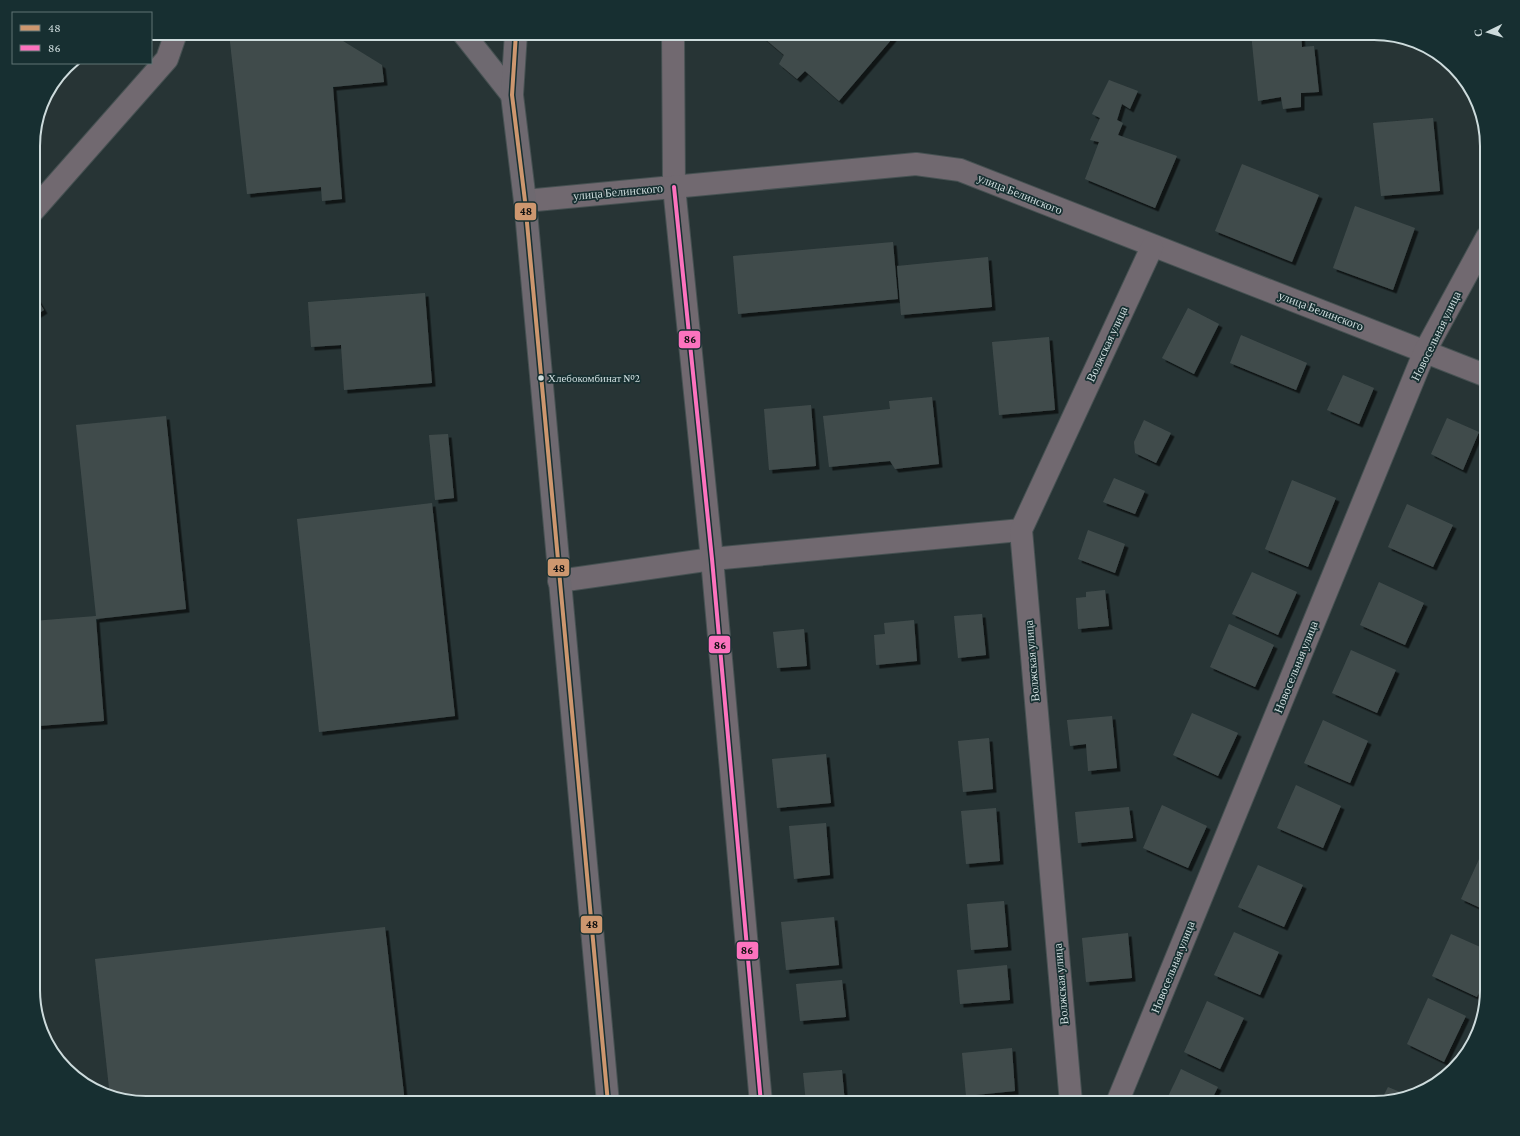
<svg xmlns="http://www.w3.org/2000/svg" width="1520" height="1136" font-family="'Crimson Pro',serif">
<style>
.building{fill:#414c4c;filter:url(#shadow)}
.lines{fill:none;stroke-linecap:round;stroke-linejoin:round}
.minor-casing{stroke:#465152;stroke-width:24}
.major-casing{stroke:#465152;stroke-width:24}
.minor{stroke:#716970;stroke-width:22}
.major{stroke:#6e6970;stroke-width:22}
.bus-1-casing{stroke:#172f31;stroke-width:7}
.bus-2-casing{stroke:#172f31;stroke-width:7}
.bus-1{stroke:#cd976f;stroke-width:4}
.bus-2{stroke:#fc73be;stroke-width:4}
.bus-dot{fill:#cddbdc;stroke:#172f31;stroke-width:1.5}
.labels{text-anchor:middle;stroke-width:3.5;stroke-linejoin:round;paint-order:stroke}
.bus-label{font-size:11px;fill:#cddbdc;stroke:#172f31;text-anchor:start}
.street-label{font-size:12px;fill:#cddbdc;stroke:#172f31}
.rim{fill:none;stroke:#cddbdc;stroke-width:2}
.line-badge{stroke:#172f31;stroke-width:1.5}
.pale-badge-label{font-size:11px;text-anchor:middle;font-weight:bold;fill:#111}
</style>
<defs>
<filter id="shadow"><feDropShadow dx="3.5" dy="3.5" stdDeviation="0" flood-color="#0009"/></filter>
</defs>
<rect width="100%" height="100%" fill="#273435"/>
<g class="building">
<path d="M229,33h101l52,32 2,17 -51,5 9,112 -20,2 -1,-14 -74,7z"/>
<path d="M758,33h139l-58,68 -34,-30 -8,8 -18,-15 5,-9z"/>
<path d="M1251,33h50l1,14 12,-1 5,46 -18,1v14l-18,2 -2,-12 -23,4z"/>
<path d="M1109,80l29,11 -8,18 -8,-5 -5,16 6,3 -5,12 59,21 -22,52 -70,-29 14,-37 -9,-2 10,-22 -8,-4z"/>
<path d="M1433,118l7,73 -59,5 -8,-73z"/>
<path d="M1242,164l77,31 -27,67 -77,-31z"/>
<path d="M1355,206l60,22 -22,62 -60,-22z"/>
<path d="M893,242l5,57 -160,15 -5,-58z"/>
<path d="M988,257l4,50 -91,8 -4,-49z"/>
<path d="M33,292l11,18 -11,7z"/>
<path d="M425,293l7,90 -88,7 -3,-45 -30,2 -3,-45z"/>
<path d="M1188,308l31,16 -25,50 -32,-16z"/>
<path d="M1241,335l66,28 -11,27 -66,-27z"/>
<path d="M1049,337l6,73 -56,5 -7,-73z"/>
<path d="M1343,375l31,13 -15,36 -32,-14z"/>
<path d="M932,397l7,67 -44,5 -5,-8 -61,6 -6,-51 67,-7 -1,-8z"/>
<path d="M811,405l5,61 -47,4 -5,-61z"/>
<path d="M166,416l20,193 -90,10 8,102 -66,5 -5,-61v-44l63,-5 -20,-191z"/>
<path d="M1447,418l32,14 -16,38 -32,-16z"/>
<path d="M1144,420l27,13 -15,30 -21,-10 -1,-11z"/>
<path d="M448,434l6,64 -19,2 -6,-65z"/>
<path d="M1114,478l31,13 -10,23 -32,-12z"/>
<path d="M1292,480l44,18 -28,69 -43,-18z"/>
<path d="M432,503l23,213 -136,16 -22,-213z"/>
<path d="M1407,504l46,21 -20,42 -45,-20z"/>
<path d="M1088,530l37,14 -10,29 -37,-14z"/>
<path d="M1252,572l45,20 -19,43 -46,-21z"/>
<path d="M1379,582l45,21 -19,42 -45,-20z"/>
<path d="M1105,590l4,36 -31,3 -2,-31 10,-1v-5z"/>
<path d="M982,614l4,41 -28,3 -4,-42z"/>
<path d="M914,620l3,41 -41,4 -2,-30 11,-1 -1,-11z"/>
<path d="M1229,624l45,21 -19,42 -45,-20z"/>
<path d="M804,629l3,37 -30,2 -4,-36z"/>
<path d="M1351,650l45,20 -19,43 -45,-20z"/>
<path d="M1192,713l46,20 -20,43 -45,-21z"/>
<path d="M1112,716l5,52 -29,3 -2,-27 -16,2 -3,-26z"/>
<path d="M1323,720l45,21 -18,42 -46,-20z"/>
<path d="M989,738l4,51 -30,3 -5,-51z"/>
<path d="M826,754l5,49 -54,5 -5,-49z"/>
<path d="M1296,785l45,21 -18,42 -46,-20z"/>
<path d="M1162,805l45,21 -19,42 -45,-20z"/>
<path d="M1129,807l4,31 -55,5 -3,-31z"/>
<path d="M996,808l4,53 -34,3 -5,-53z"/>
<path d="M826,823l4,52 -36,4 -5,-53z"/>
<path d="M1480,857l7,3v51l-26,-12z"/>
<path d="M1258,865l45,20 -19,42 -46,-20z"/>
<path d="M1004,901l4,46 -37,3 -4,-46z"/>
<path d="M834,917l5,48 -53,5 -5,-48z"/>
<path d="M385,927l20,176h-260l-35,-6 -15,-138z"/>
<path d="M1234,932l45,20 -19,43 -46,-20z"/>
<path d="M1128,933l4,45 -46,4 -4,-44z"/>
<path d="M1451,934l36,16v25l-10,22 -45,-21z"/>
<path d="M1007,965l3,35 -50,4 -3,-34z"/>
<path d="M842,980l4,37 -46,4 -4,-37z"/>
<path d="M1428,998l38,18 -22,46 -37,-18z"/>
<path d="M1207,1001l37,17 -24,51 -36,-17z"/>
<path d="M1012,1048l3,43 -49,5 -4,-43z"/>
<path d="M1181,1069l37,18 -8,16h-45z"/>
<path d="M842,1070l3,33h-39l-3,-30z"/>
<path d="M1388,1087l19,8 -26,6z"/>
</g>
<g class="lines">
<defs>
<g id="minor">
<path d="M673,33l1,154 38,372 49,544"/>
<path d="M525,201l391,-37 44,6 527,206"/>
<path d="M33,211l134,-152 9,-26"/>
<path d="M559,581l153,-22 309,-29"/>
<path d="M1071,1103l-50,-573 131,-283"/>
<path d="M1117,1103l308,-752 62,-114"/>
</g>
<g id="major">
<path d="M463,33l49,62"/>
<path d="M516,33l-4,62 13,106 83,902"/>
</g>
</defs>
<use href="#minor" class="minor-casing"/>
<use href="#major" class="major-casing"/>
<use href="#minor" class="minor"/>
<use href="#major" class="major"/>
<defs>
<path id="bus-1" d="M516,33l-4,62 13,106 83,902"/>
<path id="bus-2" d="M674,187l38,372 49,544"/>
</defs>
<use href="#bus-1" class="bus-1-casing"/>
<use href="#bus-2" class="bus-2-casing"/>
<use href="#bus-1" class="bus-1"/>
<use href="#bus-2" class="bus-2"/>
</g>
<circle class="bus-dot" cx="541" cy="378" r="3.5"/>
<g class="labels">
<g class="bus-label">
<text x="548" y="382">Хлебокомбинат №2</text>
</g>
<g class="street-label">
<text transform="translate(618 192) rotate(-5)" y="4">улица Белинского</text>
<text transform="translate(1020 194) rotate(22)" y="4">улица Белинского</text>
<text transform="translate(1321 311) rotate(21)" y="4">улица Белинского</text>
<text transform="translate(1436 336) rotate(-64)" y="4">Новосельная улица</text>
<text transform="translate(1107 344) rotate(-65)" y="4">Волжская улица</text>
<text transform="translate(1032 661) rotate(-95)" y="4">Волжская улица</text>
<text transform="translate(1296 667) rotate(-68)" y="4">Новосельная улица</text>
<text transform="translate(1173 967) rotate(-68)" y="4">Новосельная улица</text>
<text transform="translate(1061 984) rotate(-95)" y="4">Волжская улица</text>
</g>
</g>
<path d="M0 0H1520V1136H0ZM146 40H1374A106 106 0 0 1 1480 146V990A106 106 0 0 1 1374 1096H146A106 106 0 0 1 40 990V146A106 106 0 0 1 146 40Z" fill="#172f31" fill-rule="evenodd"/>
<path class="rim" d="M146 40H1374A106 106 0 0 1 1480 146V990A106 106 0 0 1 1374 1096H146A106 106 0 0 1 40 990V146A106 106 0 0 1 146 40Z"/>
<g class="line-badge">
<rect x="514" y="202" width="23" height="19" rx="4" fill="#cd976f"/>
<rect x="678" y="330" width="23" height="19" rx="4" fill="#fc73be"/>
<rect x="547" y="558" width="23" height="19" rx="4" fill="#cd976f"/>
<rect x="708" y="635" width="23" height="19" rx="4" fill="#fc73be"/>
<rect x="580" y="915" width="23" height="19" rx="4" fill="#cd976f"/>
<rect x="736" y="941" width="23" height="19" rx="4" fill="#fc73be"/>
</g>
<g class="pale-badge-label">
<text x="526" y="215">48</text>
<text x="690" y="343">86</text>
<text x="559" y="572">48</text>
<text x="720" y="649">86</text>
<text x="592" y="928">48</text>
<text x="747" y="954">86</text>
</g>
<rect x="12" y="12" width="140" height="52" fill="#172f31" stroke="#607475"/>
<rect x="20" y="25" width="20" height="6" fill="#cd976f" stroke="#607475"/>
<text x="48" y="32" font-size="12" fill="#cddbdc">48</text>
<rect x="20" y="45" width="20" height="6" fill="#fc73be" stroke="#607475"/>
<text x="48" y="52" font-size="12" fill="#cddbdc">86</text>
<g transform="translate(1488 32) rotate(265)" stroke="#172f31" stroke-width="3" paint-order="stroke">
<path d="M0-3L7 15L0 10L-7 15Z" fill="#cddbdc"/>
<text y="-6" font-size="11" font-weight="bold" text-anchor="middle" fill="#cddbdc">С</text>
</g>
</svg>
